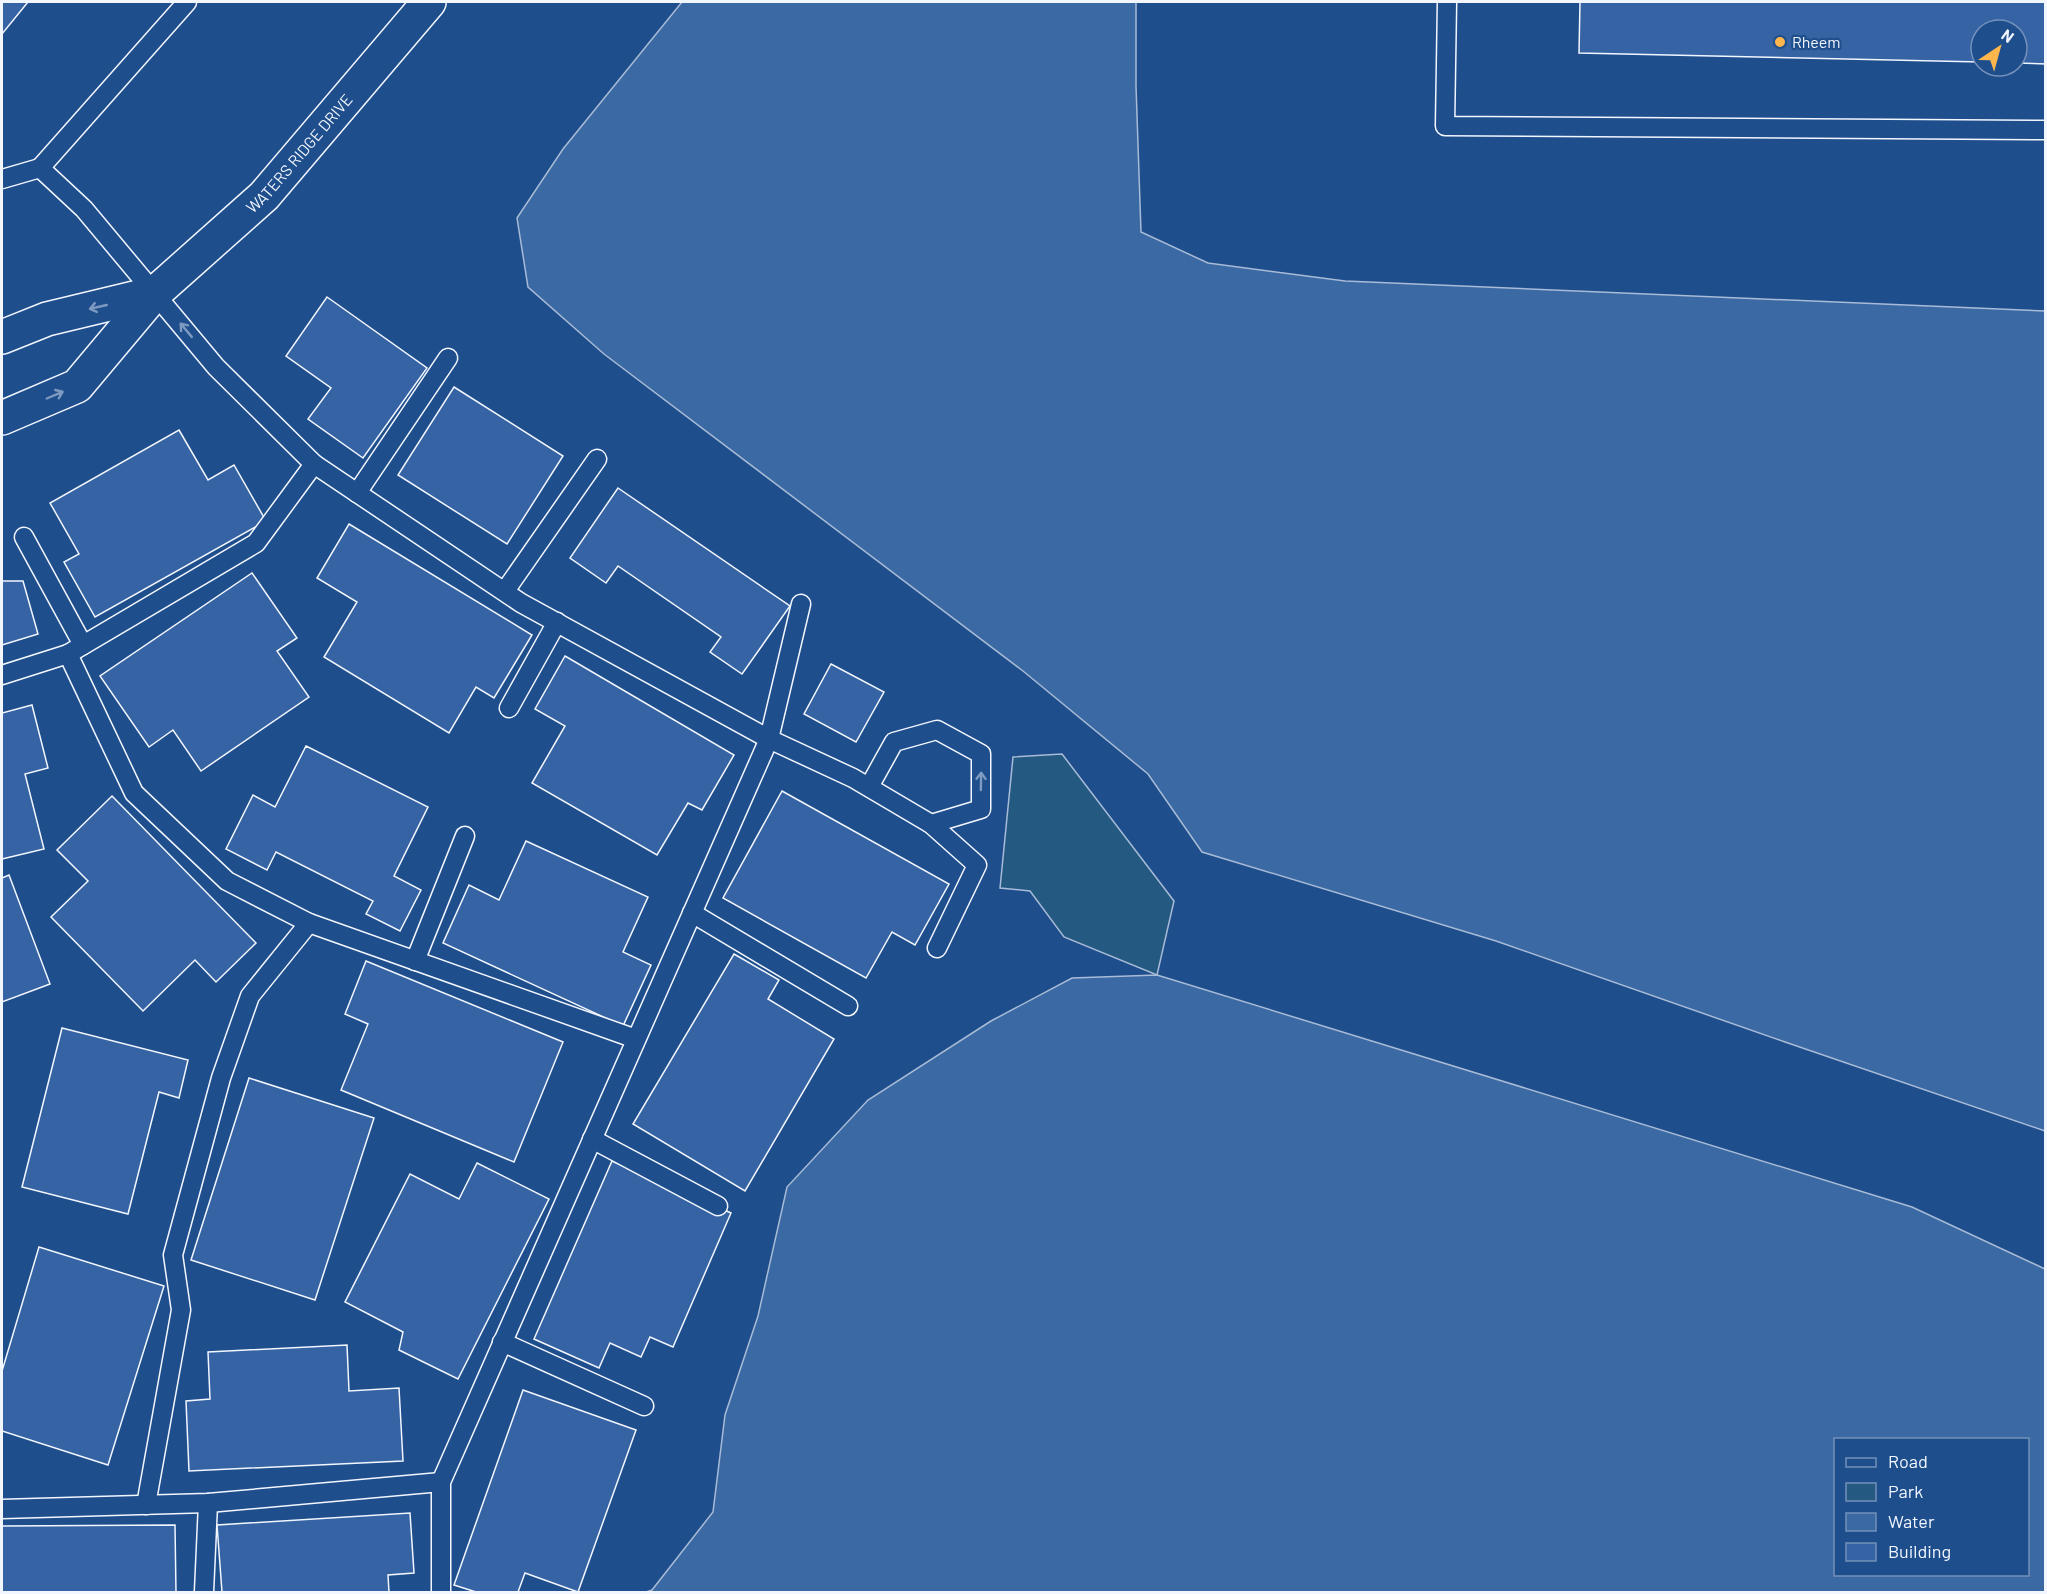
<svg xmlns="http://www.w3.org/2000/svg" width="2047" height="1594" font-family="Barlow,sans-serif">
<style>
.green{fill:#245a82;stroke:#a8bbd7;stroke-width:1.5}
.water{fill:#3b69a3;stroke:#a8bbd7;stroke-width:1.5;fill-rule:evenodd}
.building{fill:#3563a3;stroke:#f2f6ff;stroke-width:1.5}
.lines{fill:none;stroke-linecap:round;stroke-linejoin:round}
.service-casing{stroke:#f2f6ff;stroke-width:21}
.tertiary-casing{stroke:#f2f6ff;stroke-width:36}
.service{stroke:#1f4e8c;stroke-width:18}
.tertiary{stroke:#1f4e8c;stroke-width:33}
.oneway{stroke:#7e9ac0}
.poi-dot{fill:#ffb74d;stroke:#1f4e8c;stroke-width:2}
.labels{text-anchor:middle;stroke-width:4.5;stroke-linejoin:round;paint-order:stroke}
.poi-label{font-size:16px;fill:#f2f6ff;stroke:#1f4e8c;text-anchor:start}
.street-label{font-size:16px;fill:#f2f6ff;stroke:#1f4e8c}
</style>
<rect width="100%" height="100%" fill="#1f4e8c"/>
<path class="green" d="M1062,754l112,147 -17,74 -93,-38 -34,-46 -30,-3 13,-131z"/>
<g class="water">
<path d="M682,2h454v84l5,146 67,31 137,18 700,30v820l-260,-89 -289,-101 -294,-89 -54,-78 -125,-103 -419,-317 -76,-67 -11,-69 46,-69z"/>
<path d="M1157,975l755,232 133,62v323h-1399l6,-2 61,-78 12,-97 33,-99 29,-129 81,-87 123,-79 81,-43zM1836,1440h192v134h-192z"/>
</g>
<g class="building">
<path d="M2,2h26l-26,32z"/>
<path d="M1580,2h466v62l-29,-1v-33h-36v32l-402,-9z"/>
<path d="M327,297l100,71 -64,90 -55,-39 23,-31 -45,-32z"/>
<path d="M454,387l109,69 -56,88 -109,-69z"/>
<path d="M179,430l29,50 26,-15 32,56 -171,96 -31,-55 15,-8 -29,-51z"/>
<path d="M618,488l172,118 -48,68 -32,-22 11,-15 -103,-71 -12,17 -36,-25z"/>
<path d="M349,524l183,111 -38,63 -18,-11 -27,46 -125,-76 33,-55 -40,-24z"/>
<path d="M252,573l45,65 -20,13 32,46 -108,74 -28,-41 -24,17 -49,-71z"/>
<path d="M2,581h21l15,53 -36,11z"/>
<path d="M565,656l169,99 -32,55 -14,-7 -31,52 -125,-72 33,-57 -30,-17z"/>
<path d="M831,664l53,28 -28,50 -52,-28z"/>
<path d="M32,705l16,63 -23,6 19,75 -42,10v-146z"/>
<path d="M306,746l122,61 -34,69 27,14 -21,41 -34,-17 7,-13 -97,-49 -9,18 -41,-21 27,-54 22,12z"/>
<path d="M782,791l167,93 -34,61 -23,-13 -26,46 -143,-80z"/>
<path d="M112,796l144,147 -40,39 -21,-22 -52,51 -92,-94 37,-36 -31,-31z"/>
<path d="M526,841l122,56 -25,55 28,13 -28,61 -180,-83 26,-58 30,15z"/>
<path d="M9,875l41,109 -48,18v-124z"/>
<path d="M734,954l45,26 -11,19 66,40 -89,152 -112,-67z"/>
<path d="M366,961l197,81 -49,120 -173,-72 27,-66 -23,-10z"/>
<path d="M62,1028l126,32 -9,38 -20,-6 -31,122 -106,-27z"/>
<path d="M249,1078l125,40 -59,182 -124,-40z"/>
<path d="M612,1161l119,52 -58,134 -23,-10 -9,20 -31,-14 -11,25 -65,-29z"/>
<path d="M477,1163l72,36 -91,180 -59,-29 4,-18 -58,-30 65,-128 49,25z"/>
<path d="M39,1247l125,39 -56,179 -106,-34v-60z"/>
<path d="M347,1345l2,46 50,-3 4,73 -214,10 -3,-70 24,-2 -2,-47z"/>
<path d="M523,1390l113,40 -58,162 -53,-19 -7,19h-42l-22,-7z"/>
<path d="M410,1513l4,60 -26,2 1,17h-167l-5,-67z"/>
<path d="M175,1525l1,67h-174v-66z"/>
</g>
<g class="lines">
<defs>
<g id="service">
<path d="M1447,2l-2,124 601,4"/>
<path d="M40,168l147,-166"/>
<path d="M2,179l38,-11 44,41 132,158 98,97 -58,79 -188,111 -66,21"/>
<path d="M314,464l207,139 248,136 84,39 78,46 46,41 -40,83"/>
<path d="M357,493l91,-135"/>
<path d="M24,537l59,108"/>
<path d="M505,591l92,-132"/>
<path d="M68,654l66,139 93,88 82,42"/>
<path d="M509,708l48,-86"/>
<path d="M869,787l25,-45 43,-12 44,24v55l-50,15"/>
<path d="M692,913l156,93"/>
<path d="M415,961l50,-125"/>
<path d="M592,1139l126,67"/>
<path d="M502,1342l142,64"/>
<path d="M146,1505l35,-195 -8,-55 48,-177 29,-82 59,-73 327,116"/>
<path d="M2,1509l206,-6 233,-21"/>
<path d="M204,1592l4,-89"/>
<path d="M441,1592v-110l328,-743 32,-135"/>
</g>
<g id="tertiary">
<path d="M2,337l45,-18 108,-26"/>
<path id="s1" d="M2,418l75,-32 78,-93 109,-97 165,-194"/>
</g>
</defs>
<use href="#service" class="service-casing"/>
<use href="#tertiary" class="tertiary-casing"/>
<use href="#service" class="service"/>
<use href="#tertiary" class="tertiary"/>
</g>
<defs><path id="oneway-shaft" d="M-6 0H5M1.5-3L5.5 0L1.5 3" fill="none" stroke-width="1.6" stroke-linecap="round" stroke-linejoin="round" transform="scale(1.5)"/></defs>
<g class="oneway">
<use href="#oneway-shaft" transform="translate(98 307) rotate(167)"/>
<use href="#oneway-shaft" transform="translate(186 330) rotate(-130)"/>
<use href="#oneway-shaft" transform="translate(55 395) rotate(-23)"/>
<use href="#oneway-shaft" transform="translate(981 781) rotate(-89)"/>
</g>
<circle class="poi-dot" cx="1780" cy="42" r="6"/>
<g class="labels">
<g class="poi-label">
<text x="1792" y="48">Rheem</text>
</g>
<g class="street-label">
<text dy="6" stroke="none"><textPath href="#s1" startOffset="404">WATERS RIDGE DRIVE</textPath></text>
</g>
</g>
<rect width="2047" height="1594" fill="none" stroke="#f2f6ff" stroke-width="6"/>
<rect x="1834" y="1438" width="195" height="138" fill="#1f4e8c" stroke="#7391ba" stroke-width="1.5"/>
<rect x="1846" y="1458" width="30" height="9" fill="#1f4e8c" stroke="#7391ba" stroke-width="1.5"/>
<text x="1888" y="1468" font-size="18" fill="#f2f6ff">Road</text>
<rect x="1846" y="1483" width="30" height="18" fill="#245a82" stroke="#7391ba" stroke-width="1.5"/>
<text x="1888" y="1498" font-size="18" fill="#f2f6ff">Park</text>
<rect x="1846" y="1513" width="30" height="18" fill="#3b69a3" stroke="#7391ba" stroke-width="1.5"/>
<text x="1888" y="1528" font-size="18" fill="#f2f6ff">Water</text>
<rect x="1846" y="1543" width="30" height="18" fill="#3563a3" stroke="#7391ba" stroke-width="1.5"/>
<text x="1888" y="1558" font-size="18" fill="#f2f6ff">Building</text>
<g transform="translate(1999 48) rotate(36)"><circle r="28" fill="#1f4e8c" stroke="#7391ba" stroke-width="1.5"/>
<path d="M0-4.5L10 22L0 15L-10 22Z" fill="#ffb74d"/>
<text y="-9" font-size="16" font-weight="bold" text-anchor="middle" fill="#f2f6ff">N</text>
</g>
</svg>
